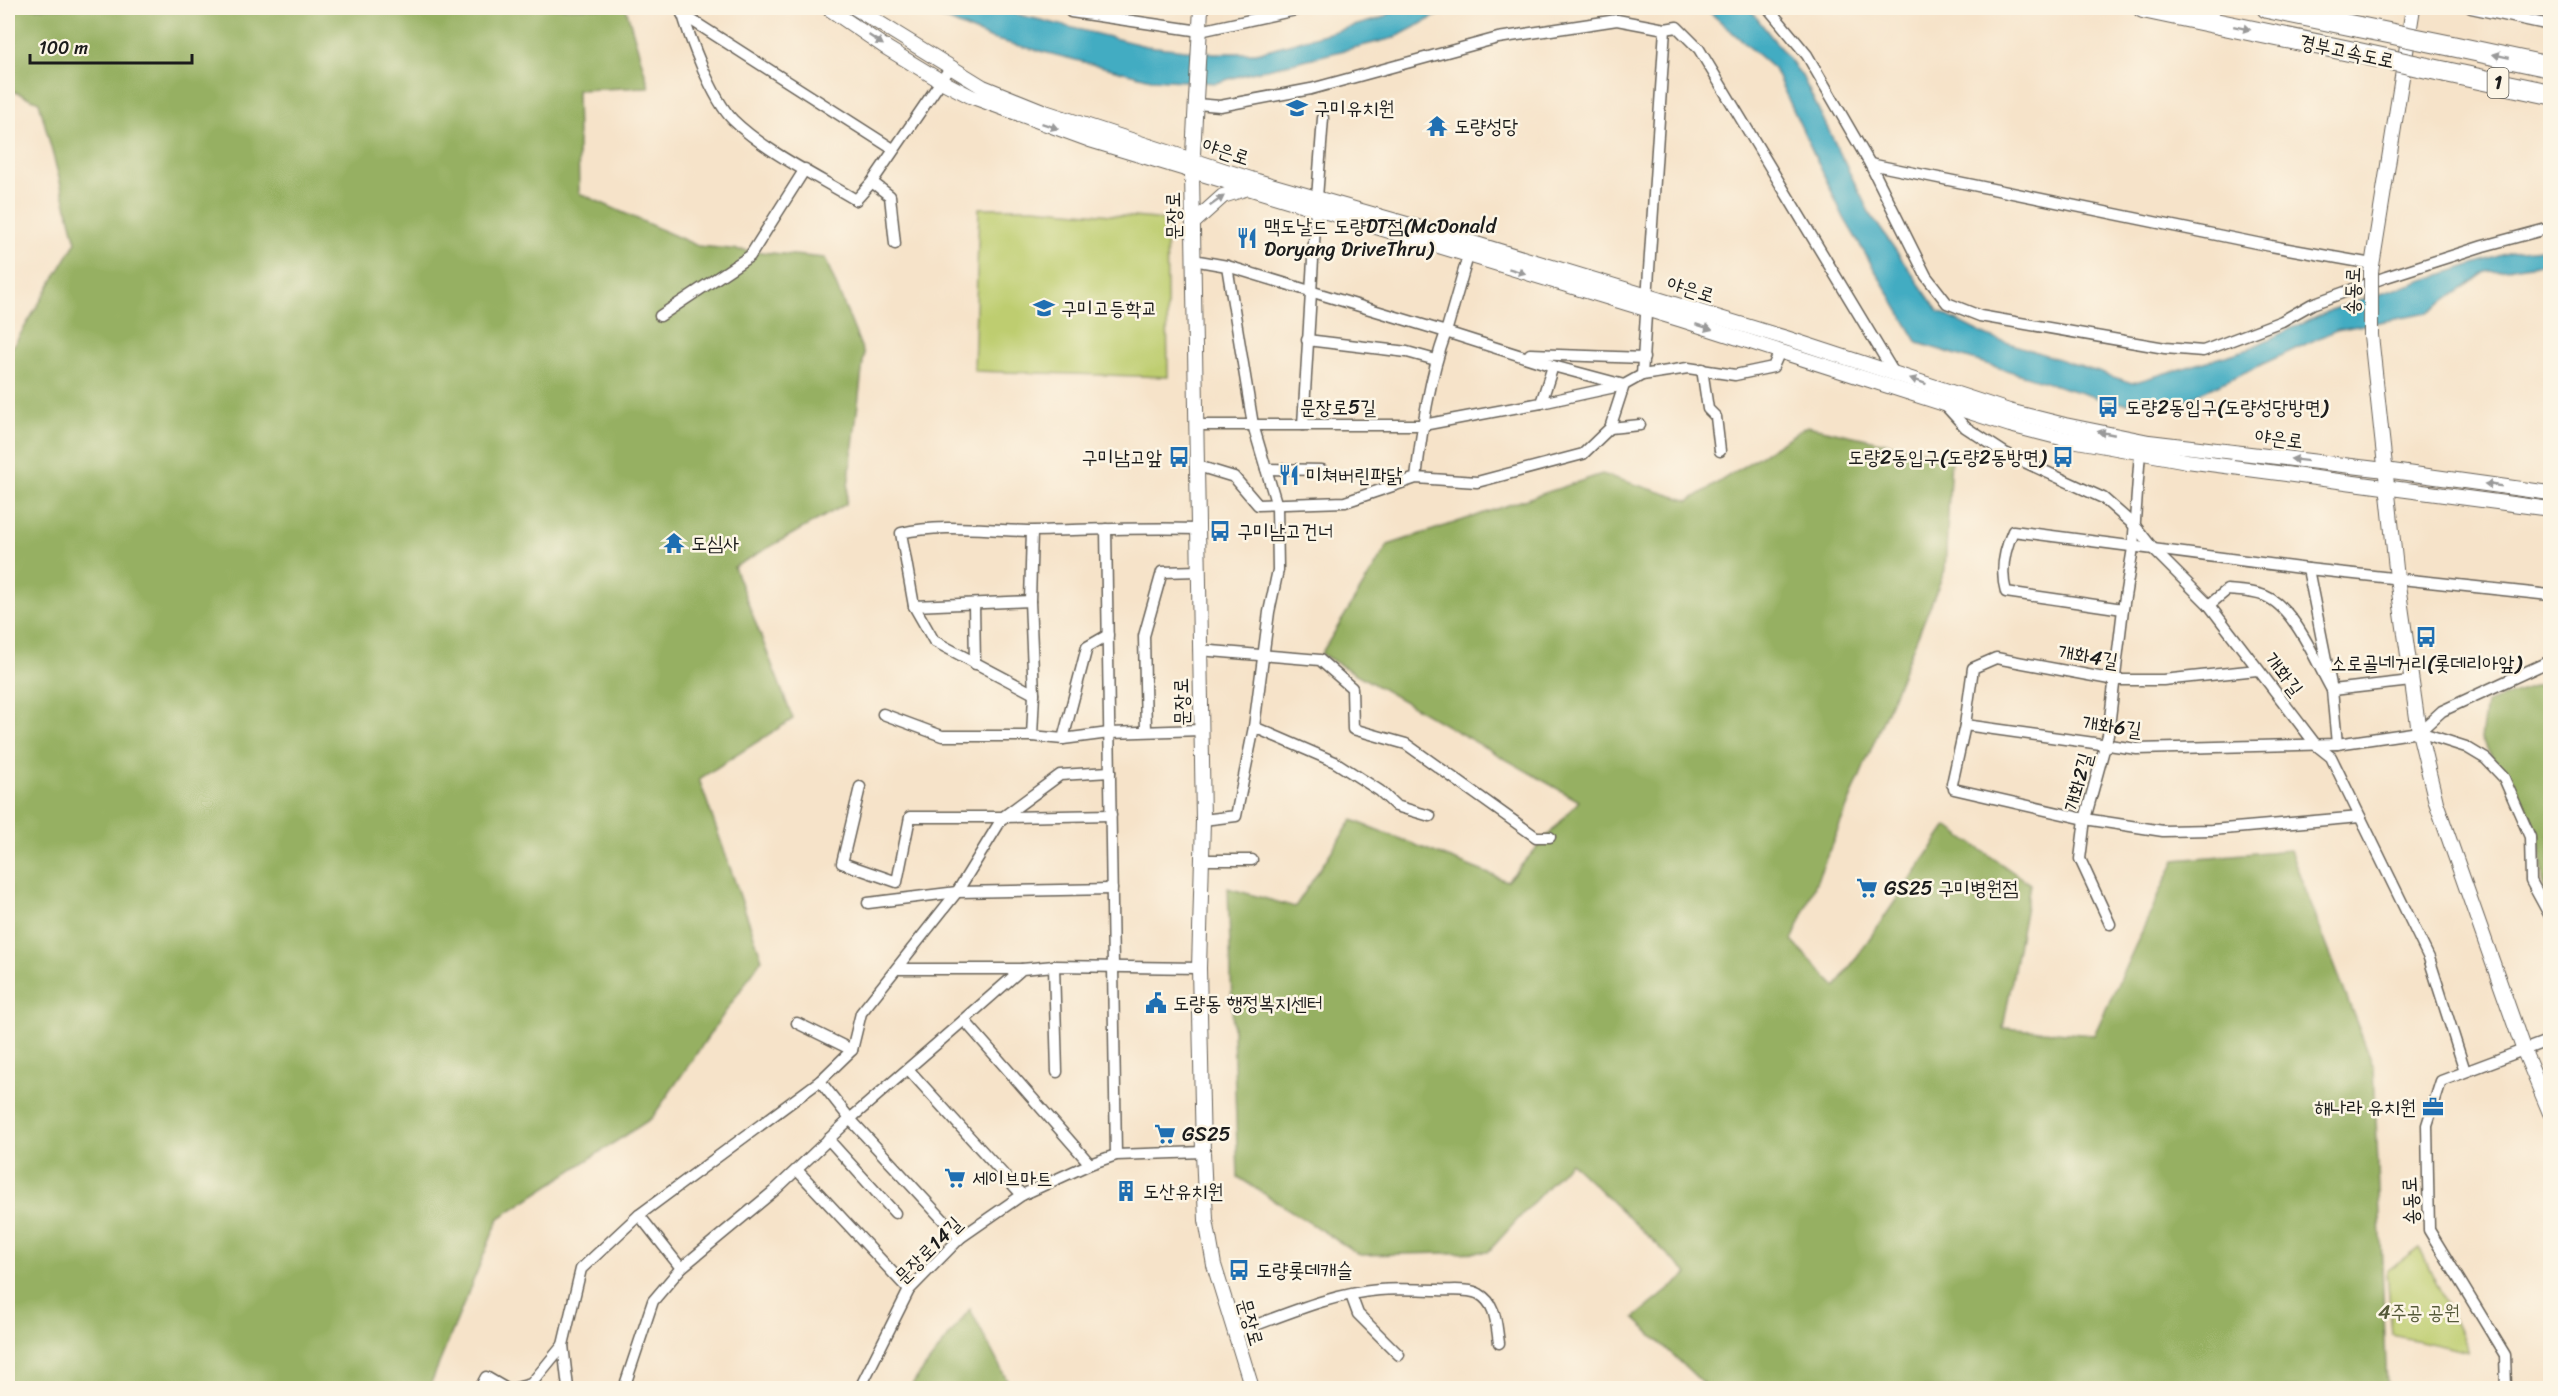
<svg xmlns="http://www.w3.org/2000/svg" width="2558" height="1396" font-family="Sriracha,'Poor Story',sans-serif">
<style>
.green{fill:#becd6f;stroke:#6d7446;stroke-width:1.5}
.forest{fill:#96b062;stroke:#59663f;stroke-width:1.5}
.water{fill:#43acc2;stroke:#30646f;stroke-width:1.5}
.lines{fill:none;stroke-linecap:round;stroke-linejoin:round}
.minor-casing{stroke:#686259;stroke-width:13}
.tertiary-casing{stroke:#686259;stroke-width:16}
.motorway-casing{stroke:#686259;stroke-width:22}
.minor{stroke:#fff;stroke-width:10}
.tertiary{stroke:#fff;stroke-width:14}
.motorway{stroke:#fff;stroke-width:20}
.tertiary-bridge-casing{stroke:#686259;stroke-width:16;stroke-linecap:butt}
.motorway-bridge-casing{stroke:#686259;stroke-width:22;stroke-linecap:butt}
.tertiary-bridge{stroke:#fff;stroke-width:14}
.motorway-bridge{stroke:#fff;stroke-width:20}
.oneway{fill:#999}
.labels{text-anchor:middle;stroke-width:5;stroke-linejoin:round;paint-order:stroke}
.shield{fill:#fcf5e5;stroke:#5f5d58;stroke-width:1.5}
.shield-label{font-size:18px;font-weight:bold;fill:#1c1c1c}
.street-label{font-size:20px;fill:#1c1c1c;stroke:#fcf5e5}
.poi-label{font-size:20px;fill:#1c1c1c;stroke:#fcf5e5;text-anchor:start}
.park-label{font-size:20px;fill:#555a39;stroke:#fcf5e5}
</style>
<rect width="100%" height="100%" fill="#fcf5e5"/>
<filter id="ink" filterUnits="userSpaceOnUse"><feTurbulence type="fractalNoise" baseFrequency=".0167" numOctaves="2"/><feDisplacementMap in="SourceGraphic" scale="12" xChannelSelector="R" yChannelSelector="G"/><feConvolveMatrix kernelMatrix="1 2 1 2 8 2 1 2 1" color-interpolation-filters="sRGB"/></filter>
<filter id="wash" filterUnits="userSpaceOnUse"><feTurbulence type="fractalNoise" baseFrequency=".008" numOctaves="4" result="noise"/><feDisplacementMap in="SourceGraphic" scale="24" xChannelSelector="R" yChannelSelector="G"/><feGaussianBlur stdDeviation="1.35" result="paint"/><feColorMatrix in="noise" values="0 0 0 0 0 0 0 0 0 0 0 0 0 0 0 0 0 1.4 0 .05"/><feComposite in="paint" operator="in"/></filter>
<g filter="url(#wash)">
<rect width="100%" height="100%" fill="#f6e3c9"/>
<g class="green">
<path d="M979,208h55l132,12 2,157 -194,-6z"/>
<path d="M2419,1247l50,105 -77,-17 -5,-64z"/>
</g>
<g class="forest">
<path d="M8,8h618l23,79 -72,3 2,103 119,53 127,12 39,96 -18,150 -112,63 59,152 -94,60 63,180 -110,159 -153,100 -70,170h-421v-1041l6,-2 62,-103 -37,-140 -31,-13z"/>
<path d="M1807,426l144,31 -6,113 -153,371 44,46 111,-161 83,58 -27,144 91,7 81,-175 115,-10 84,218 13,320h-679l-74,-70 54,-44 -118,-112 -82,90 -128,3 -122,-78 -10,-289 67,19 57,-87 155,61 72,-80 -258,-147 67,-109 214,-71 87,27z"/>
<path d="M2550,681v224l-5,-10 -7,-62 -57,-94 5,-36z"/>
<path d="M970,1309l41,79h-102z"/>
</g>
<g class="water">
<path d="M922,8h70l154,38 69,7h41l123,-34 21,-11h51l-57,30 -155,38 -23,7 -65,-4 -159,-40 -62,-26z"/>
<path d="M1705,8h44l53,68 67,136 69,99 49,25 145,47 114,-33 85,-40 180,-58 39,-4v14l-64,10 -58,41 -92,17 -157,73h-65l-196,-60 -74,-125 -70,-149z"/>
</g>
</g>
<g filter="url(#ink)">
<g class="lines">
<defs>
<g id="minor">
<path d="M681,8c8,29 31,91 52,112 33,32 83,56 123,80l16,-18 78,-114"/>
<path d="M1768,8l39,47 63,109 56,112 21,27 33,13 185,32 38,3 79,-30 30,-17 74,-27 97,-31 67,-18"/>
<path d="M2471,8l79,17"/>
<path d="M1071,12l129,19 105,-23"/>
<path d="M682,14l211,135"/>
<path d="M1196,104l24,2 91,-17 187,-51 119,-18 48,9 12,-2 22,22 195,324"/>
<path d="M1870,164l401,82 101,18"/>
<path d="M872,182l18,14 5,48"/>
<path d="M1317,198l6,-80"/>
<path d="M1193,260l34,6 26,159 24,81 1,64 -9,42 -15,115 -18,89 -33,4"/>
<path d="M1227,266l219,66 22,-76"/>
<path d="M660,316l90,-60 55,-87"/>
<path d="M1307,340l100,12 29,8"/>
<path d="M1530,354l114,4"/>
<path d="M1553,366l-12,37 83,-18 18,-10 46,-7 47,7 38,-8 7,-16"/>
<path d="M1702,369l6,40 8,8 4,34"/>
<path d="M1642,375l23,-346"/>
<path d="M1944,404l21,23 40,26 98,45 33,29 18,23 55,55 107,140 15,12 98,201 36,113"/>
<path d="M1197,425h226l118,-22"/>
<path d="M1303,425l13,-215"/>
<path d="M1610,428l30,-3"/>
<path d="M1198,466l36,11 24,28 87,-3 71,-24 61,4 106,-28 27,-26 14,-43 -71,-19 -107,-34c-17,47 -24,97 -30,146"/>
<path d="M1266,469l56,1"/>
<path d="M1106,529l10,626"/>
<path d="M1032,531l-2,70 4,93 -100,-53 -20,-35 -13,-73c43,-10 89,-2 132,-2 55,-1 110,-4 165,-2"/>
<path d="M2308,569l24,121 5,54"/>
<path d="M974,605l1,59"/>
<path d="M2209,605l18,-15c13,1 26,1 38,6 30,12 51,66 67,94l79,-9"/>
<path d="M914,606l116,-5"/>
<path d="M2123,609l-117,-17c-6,-21 -2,-41 7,-61l295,38 242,26"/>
<path d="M1199,650l121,10 32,28 1,41 53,15 130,93h14"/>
<path d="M1034,694l-2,42 31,3 46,-6 92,-3"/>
<path d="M883,714l59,22h90"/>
<path d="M1965,725l8,-57 23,-10 119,22h48l94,-10"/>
<path d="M1254,727l81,35 45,29 16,15 34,10"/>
<path d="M1146,731l-2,-95 18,-64 37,-1"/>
<path d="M2419,732l23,-21 108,-50"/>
<path d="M1063,739l24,-92 21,-12"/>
<path d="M1952,784l13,-59 172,24 200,-5 82,-12 47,15 20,12 18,19 26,59 1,44 19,35"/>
<path d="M860,787l-18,76 55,19 13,-65h93l57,-42 50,-3"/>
<path d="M1954,789l131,30 78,12 49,-1 148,-13"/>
<path d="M1111,815l-108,2 -46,75 155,-3"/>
<path d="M1201,860h51"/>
<path d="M868,903l89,-11"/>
<path d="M2110,924l-30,-65 5,-40 23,-84 15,-126 10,-61 7,-96"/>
<path d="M1054,966l3,106"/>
<path d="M897,969h125"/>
<path d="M797,1023l55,27"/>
<path d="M909,1070l113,125"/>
<path d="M828,1139l67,74"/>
<path d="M1090,1164l-126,-144 58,-51 32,-3 145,2"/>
<path d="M797,1170l112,120"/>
<path d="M639,1215l42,53"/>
<path d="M960,1238l-110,-119 114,-99"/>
<path d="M1351,1295l7,19 41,41"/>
<path d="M1234,1333c46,-16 95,-39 145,-43 19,-2 40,0 59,0 12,1 31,-2 41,4 18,10 17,31 20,49"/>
<path d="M480,1388l6,-11 19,11"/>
<path d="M516,1388l15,-4 32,-39"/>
<path d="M568,1388l-5,-43 18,-76 58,-54 181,-134 32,-31 9,-37 96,-121"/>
<path d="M624,1388l29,-87 28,-33 93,-77 76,-72 -30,-38"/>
<path d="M860,1388l49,-98 51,-52 62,-43 68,-31 26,-9 87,-3"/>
<path d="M2506,1388l-1,-33 -76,-125 -2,-105 14,-44 109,-41"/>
</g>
<g id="tertiary">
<path d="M828,8l57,39 56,34 29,15 120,44 592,180 328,105 51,13 126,23 363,48"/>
<path d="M855,8l128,79 62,25 212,69 216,62 313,95 223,73 56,14 84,17 236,28 165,23"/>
<path d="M1201,8l-9,164 11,648 -4,148 4,184 3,68 8,45 38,123"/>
<path d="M1193,223l30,-27 22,-7"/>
<path d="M2371,272l42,-264"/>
<path d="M2371,335l26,243 22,154 17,70 88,249 26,62"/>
</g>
<g id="motorway">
<path d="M2143,8l211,44"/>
<path d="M2267,8l92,19"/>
<path d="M2452,46l98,21"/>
<path d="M2446,72l104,22"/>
</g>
</defs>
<use href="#minor" class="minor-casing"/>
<use href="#tertiary" class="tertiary-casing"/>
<use href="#motorway" class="motorway-casing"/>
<use href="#minor" class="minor"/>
<use href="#tertiary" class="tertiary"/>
<use href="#motorway" class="motorway"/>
<defs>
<path id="tertiary-bridge" d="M2371,272v63"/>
<g id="motorway-bridge">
<path d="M2359,27l93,19"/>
<path d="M2354,52l92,20"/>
</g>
</defs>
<use href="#tertiary-bridge" class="tertiary-bridge-casing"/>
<use href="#motorway-bridge" class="motorway-bridge-casing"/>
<use href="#tertiary-bridge" class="tertiary-bridge"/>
<use href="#motorway-bridge" class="motorway-bridge"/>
</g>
<defs><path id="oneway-solid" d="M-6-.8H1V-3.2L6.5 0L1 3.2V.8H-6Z" transform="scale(1.5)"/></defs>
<g class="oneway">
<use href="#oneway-solid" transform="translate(2242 28) rotate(12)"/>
<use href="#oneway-solid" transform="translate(876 40) rotate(34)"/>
<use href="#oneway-solid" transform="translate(2501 56) rotate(-168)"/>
<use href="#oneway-solid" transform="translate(1050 126) rotate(19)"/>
<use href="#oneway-solid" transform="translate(1217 201) rotate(-35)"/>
<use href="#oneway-solid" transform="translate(1517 271) rotate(17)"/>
<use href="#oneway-solid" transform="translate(1704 327) rotate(18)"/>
<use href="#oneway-solid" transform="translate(1918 381) rotate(-160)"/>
<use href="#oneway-solid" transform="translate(2106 433) rotate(-169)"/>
<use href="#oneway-solid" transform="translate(2299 460) rotate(-173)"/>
<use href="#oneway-solid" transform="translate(2493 485) rotate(-172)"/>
</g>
</g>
<defs>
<symbol id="school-bare" viewBox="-9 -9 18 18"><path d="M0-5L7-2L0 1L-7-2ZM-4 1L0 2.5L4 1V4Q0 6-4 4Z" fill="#1f6fb2" stroke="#fcf5e5" stroke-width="2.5" paint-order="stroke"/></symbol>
<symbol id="temple-bare" viewBox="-9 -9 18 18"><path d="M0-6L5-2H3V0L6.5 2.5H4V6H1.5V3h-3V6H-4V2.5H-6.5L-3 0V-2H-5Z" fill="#1f6fb2" stroke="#fcf5e5" stroke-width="2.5" paint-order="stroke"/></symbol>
<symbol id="restaurant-bare" viewBox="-9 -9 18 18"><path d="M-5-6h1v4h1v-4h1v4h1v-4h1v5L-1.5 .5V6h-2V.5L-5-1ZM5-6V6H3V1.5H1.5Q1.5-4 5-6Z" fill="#1f6fb2" stroke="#fcf5e5" stroke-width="2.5" paint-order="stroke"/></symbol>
<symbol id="bus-bare" viewBox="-9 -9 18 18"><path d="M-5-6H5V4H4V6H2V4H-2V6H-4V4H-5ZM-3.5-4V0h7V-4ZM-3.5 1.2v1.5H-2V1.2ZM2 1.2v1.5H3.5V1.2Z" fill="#1f6fb2" stroke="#fcf5e5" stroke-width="2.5" paint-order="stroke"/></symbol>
<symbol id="supermarket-bare" viewBox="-9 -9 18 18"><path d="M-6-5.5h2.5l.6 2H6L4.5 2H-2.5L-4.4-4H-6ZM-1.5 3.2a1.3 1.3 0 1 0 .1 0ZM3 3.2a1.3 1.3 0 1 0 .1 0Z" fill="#1f6fb2" stroke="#fcf5e5" stroke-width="2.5" paint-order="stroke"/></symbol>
<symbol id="civic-bare" viewBox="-9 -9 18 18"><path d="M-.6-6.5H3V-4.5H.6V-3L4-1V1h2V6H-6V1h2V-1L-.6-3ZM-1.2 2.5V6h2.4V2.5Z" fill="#1f6fb2" stroke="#fcf5e5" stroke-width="2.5" paint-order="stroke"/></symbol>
<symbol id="office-bare" viewBox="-9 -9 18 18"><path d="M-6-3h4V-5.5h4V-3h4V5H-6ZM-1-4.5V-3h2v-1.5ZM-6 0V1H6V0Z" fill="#1f6fb2" stroke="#fcf5e5" stroke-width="2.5" paint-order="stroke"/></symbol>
<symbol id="building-bare" viewBox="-9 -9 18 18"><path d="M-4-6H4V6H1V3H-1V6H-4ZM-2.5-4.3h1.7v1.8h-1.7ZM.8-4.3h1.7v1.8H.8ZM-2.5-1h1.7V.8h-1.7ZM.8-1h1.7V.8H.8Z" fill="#1f6fb2" stroke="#fcf5e5" stroke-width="2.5" paint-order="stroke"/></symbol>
</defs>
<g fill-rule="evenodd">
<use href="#school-bare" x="1282" y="93" width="30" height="30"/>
<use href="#temple-bare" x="1422" y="111" width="30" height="30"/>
<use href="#restaurant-bare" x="1232" y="223" width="30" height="30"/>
<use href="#school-bare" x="1029" y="293" width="30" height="30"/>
<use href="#bus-bare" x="2093" y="392" width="30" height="30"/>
<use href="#bus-bare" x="1164" y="442" width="30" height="30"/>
<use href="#bus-bare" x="2048" y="442" width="30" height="30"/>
<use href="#restaurant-bare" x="1274" y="460" width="30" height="30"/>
<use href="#bus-bare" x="1205" y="516" width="30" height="30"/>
<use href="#temple-bare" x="659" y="528" width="30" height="30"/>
<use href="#bus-bare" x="2411" y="622" width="30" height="30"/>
<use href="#supermarket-bare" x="1852" y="873" width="30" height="30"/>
<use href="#civic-bare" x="1141" y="988" width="30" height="30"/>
<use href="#office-bare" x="2418" y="1092" width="30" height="30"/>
<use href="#supermarket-bare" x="1150" y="1119" width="30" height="30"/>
<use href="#supermarket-bare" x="940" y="1163" width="30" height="30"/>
<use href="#building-bare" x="1111" y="1176" width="30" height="30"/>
<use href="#bus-bare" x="1224" y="1255" width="30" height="30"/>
</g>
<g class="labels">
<rect class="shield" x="2487.5" y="68" width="21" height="30" rx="4.5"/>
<g class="shield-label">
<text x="2498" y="89">1</text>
</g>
<g class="street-label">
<text transform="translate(2347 51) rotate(12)" y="7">경부고속도로</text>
<text transform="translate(1226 151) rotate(18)" y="7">야은로</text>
<text transform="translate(1173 216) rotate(-91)" y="7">문장로</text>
<text transform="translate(1691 289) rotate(17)" y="7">야은로</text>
<text transform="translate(2352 291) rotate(-88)" y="7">송동로</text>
<text x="1338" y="414">문장로5길</text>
<text transform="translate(2279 438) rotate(7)" y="7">야은로</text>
<text transform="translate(2088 656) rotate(9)" y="7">개화4길</text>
<text transform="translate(2284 674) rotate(52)" y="7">개화길</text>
<text transform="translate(1181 702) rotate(-91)" y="7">문장로</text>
<text transform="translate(2112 726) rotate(7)" y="7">개화6길</text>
<text transform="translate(2078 782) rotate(-75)" y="7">개화2길</text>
<text transform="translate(2410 1201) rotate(-93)" y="7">송동로</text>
<text transform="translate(928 1250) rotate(-45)" y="7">문장로14길</text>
<text transform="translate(1251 1322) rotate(74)" y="7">문장로</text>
</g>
<g class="poi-label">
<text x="1314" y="115">구미유치원</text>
<text x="1454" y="133">도량성당</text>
<text x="1264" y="233">맥도날드 도량DT점(McDonald<tspan x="1264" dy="23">Doryang DriveThru)</tspan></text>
<text x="1061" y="315">구미고등학교</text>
<text x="2125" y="414">도량2동입구(도량성당방면)</text>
<text x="1162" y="464" text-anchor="end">구미남고앞</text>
<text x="2046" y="464" text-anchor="end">도량2동입구(도량2동방면)</text>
<text x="1306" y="482">미쳐버린파닭</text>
<text x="1237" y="538">구미남고건너</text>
<text x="691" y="550">도심사</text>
<text x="2426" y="670" text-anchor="middle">소로골네거리(롯데리아앞)</text>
<text x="1884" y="895">GS25 구미병원점</text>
<text x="1173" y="1010">도량동 행정복지센터</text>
<text x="2416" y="1114" text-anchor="end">해나라 유치원</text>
<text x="1182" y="1141">GS25</text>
<text x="972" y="1185">세이브마트</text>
<text x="1143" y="1198">도산유치원</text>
<text x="1256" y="1277">도량롯데캐슬</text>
</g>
<g class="park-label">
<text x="2419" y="1319">4주공 공원</text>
</g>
</g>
<rect width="2558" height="1396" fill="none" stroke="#fcf5e5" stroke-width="30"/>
<path d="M30 54v9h162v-9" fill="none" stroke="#1c1c1c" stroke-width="3"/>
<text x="39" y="54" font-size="18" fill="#1c1c1c" stroke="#fcf5e5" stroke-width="4.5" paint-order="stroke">100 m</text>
</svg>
